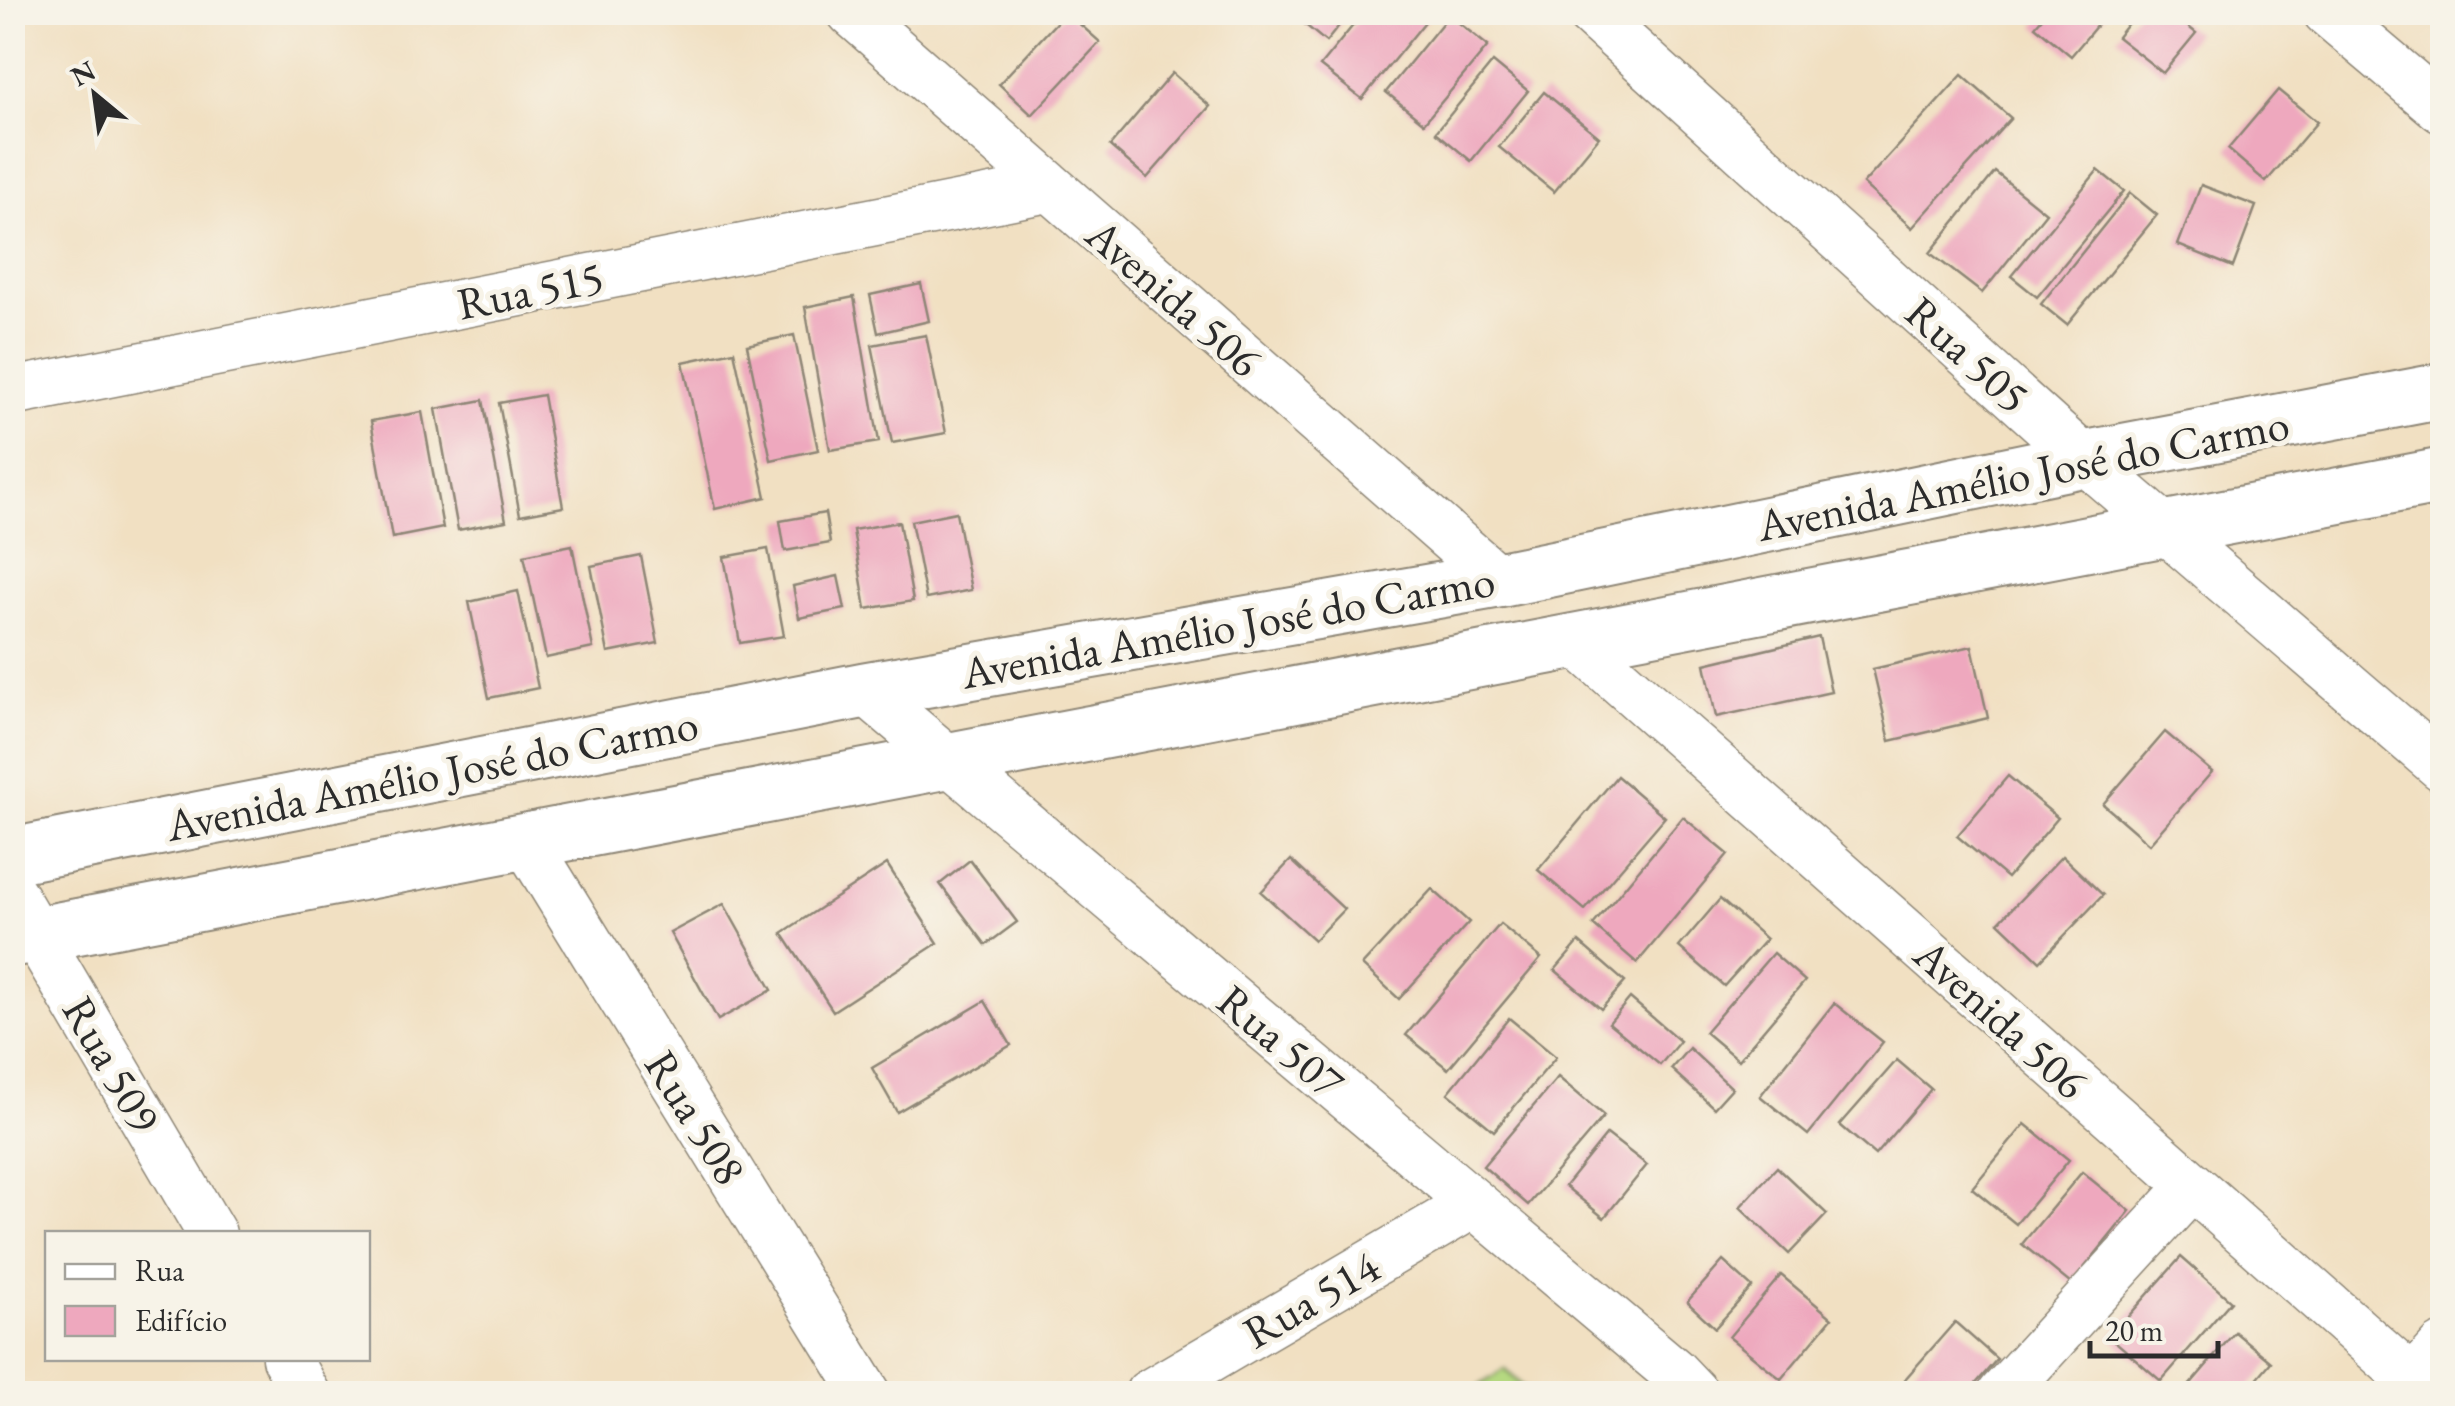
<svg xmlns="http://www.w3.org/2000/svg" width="2455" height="1406" font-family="'EB Garamond',serif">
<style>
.green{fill:#b6d981;stroke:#708256;stroke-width:2.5}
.building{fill:#eea8be}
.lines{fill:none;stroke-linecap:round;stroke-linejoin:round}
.street-casing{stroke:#8e8676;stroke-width:51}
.secondary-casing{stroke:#8e8676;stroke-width:59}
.street{stroke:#fff;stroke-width:48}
.secondary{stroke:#fff;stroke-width:55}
.labels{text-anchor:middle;stroke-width:10;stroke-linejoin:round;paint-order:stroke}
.street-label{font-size:45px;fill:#2b2b2b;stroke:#f7f3e8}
</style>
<rect width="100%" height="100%" fill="#f7f3e8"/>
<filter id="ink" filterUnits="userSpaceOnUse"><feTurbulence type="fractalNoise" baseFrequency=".01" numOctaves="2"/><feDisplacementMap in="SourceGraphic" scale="20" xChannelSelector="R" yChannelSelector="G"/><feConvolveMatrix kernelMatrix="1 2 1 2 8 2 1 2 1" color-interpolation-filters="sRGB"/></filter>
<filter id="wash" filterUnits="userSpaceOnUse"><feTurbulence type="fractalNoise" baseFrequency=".0048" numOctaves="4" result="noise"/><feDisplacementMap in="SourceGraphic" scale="40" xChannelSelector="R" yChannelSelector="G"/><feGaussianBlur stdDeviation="2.25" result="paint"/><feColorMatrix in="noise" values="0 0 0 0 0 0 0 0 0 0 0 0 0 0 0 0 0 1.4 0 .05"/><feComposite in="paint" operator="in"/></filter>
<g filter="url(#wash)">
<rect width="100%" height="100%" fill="#f1e0c2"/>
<path class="green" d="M1505,1369l24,24h-61z"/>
<g id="blocks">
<g class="building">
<path d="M1066,12l34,30 -68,73 -33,-31z"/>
<path d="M1290,12h60l-24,30z"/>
<path d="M1364,12h69l-71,87 -42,-33z"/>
<path d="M2047,12h61l-37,44 -36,-30z"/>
<path d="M2137,12h33l26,21 -33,40 -46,-36z"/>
<path d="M1449,15l39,31 -64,77 -38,-31z"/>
<path d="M1493,62l35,29 -57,70 -35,-29z"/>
<path d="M1172,73l38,33 -63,72 -37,-32z"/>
<path d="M1962,75l49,43 -99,110 -49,-44z"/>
<path d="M2278,90l39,32 -51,60 -38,-33z"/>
<path d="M1544,92l55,45 -45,55 -55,-45z"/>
<path d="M2098,170l26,21 -87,106 -26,-21z"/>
<path d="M1995,172l51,41 -64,80 -52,-40z"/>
<path d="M2201,185l55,21 -23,61 -55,-22z"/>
<path d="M2130,193l27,22 -90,110 -26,-21z"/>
<path d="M921,284l8,37 -51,12 -8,-38z"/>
<path d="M854,297l25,145 -49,8 -25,-143z"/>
<path d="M794,335l24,115 -47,10 -24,-115z"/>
<path d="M926,335l20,98 -54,10 -20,-98z"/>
<path d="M734,351l32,146 -51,12 -32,-147z"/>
<path d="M543,395l20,112 -43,8 -21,-112z"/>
<path d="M483,400l23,121 -48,9 -22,-121z"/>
<path d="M422,412l21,116 -51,10 -21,-117z"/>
<path d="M956,512l15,78 -45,9 -15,-78z"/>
<path d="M825,513l5,30 -45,8 -5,-30z"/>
<path d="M899,522l14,79 -47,8 -13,-79z"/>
<path d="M572,545l21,103 -47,10 -22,-103z"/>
<path d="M768,549l16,87 -44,7 -16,-86z"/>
<path d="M641,556l17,87 -50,10 -17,-87z"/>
<path d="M838,576l7,33 -46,9 -6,-32z"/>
<path d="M518,591l20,97 -49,10 -20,-96z"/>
<path d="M1819,637l12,55 -115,25 -11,-53z"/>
<path d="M1972,646l16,72 -98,23 -17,-72z"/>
<path d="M2165,732l47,40 -63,72 -46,-40z"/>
<path d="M1617,776l48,41 -80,93 -47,-40z"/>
<path d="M2008,776l50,42 -51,60 -50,-42z"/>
<path d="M1683,817l45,37 -91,109 -44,-38z"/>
<path d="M2062,856l41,39 -63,66 -41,-39z"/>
<path d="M970,860l47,62 -31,23 -46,-61z"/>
<path d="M1291,860l53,49 -30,31 -53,-48z"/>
<path d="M887,864l51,79 -105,68 -51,-78z"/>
<path d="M1432,889l37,33 -70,77 -37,-34z"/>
<path d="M1720,899l46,40 -42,47 -45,-39z"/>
<path d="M724,904l48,86 -54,30 -48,-87z"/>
<path d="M1500,924l41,34 -93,111 -42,-34z"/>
<path d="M1579,942l46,40 -24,27 -46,-39z"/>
<path d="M1773,953l32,28 -67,79 -33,-28z"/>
<path d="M1630,998l50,43 -20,24 -51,-42z"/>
<path d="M985,1001l26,44 -114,67 -25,-44z"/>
<path d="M1834,1003l49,39 -75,93 -48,-39z"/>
<path d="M1509,1018l47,39 -62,74 -46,-38z"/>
<path d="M1689,1048l43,40 -18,20 -43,-39z"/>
<path d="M1897,1060l34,29 -56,66 -35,-30z"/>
<path d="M1558,1077l46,39 -76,89 -45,-39z"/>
<path d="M2025,1124l44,36 -53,64 -44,-36z"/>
<path d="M1607,1134l40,31 -43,53 -39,-32z"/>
<path d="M1777,1167l50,47 -38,40 -49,-47z"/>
<path d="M2082,1172l48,39 -59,73 -49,-40z"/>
<path d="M2181,1257l50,44 -70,80 -51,-44z"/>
<path d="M1723,1261l29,26 -37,41 -28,-26z"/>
<path d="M1781,1275l51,43 -51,61 -52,-42z"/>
<path d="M1955,1322l42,37 -30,35h-75z"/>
<path d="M2235,1332l36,30 -27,32h-62z"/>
</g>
</g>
</g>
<g filter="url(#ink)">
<use href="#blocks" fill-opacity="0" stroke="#8e8676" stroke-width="2.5"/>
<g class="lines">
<defs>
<g id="street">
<path d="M851,12l647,568"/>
<path d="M1590,12l494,447 358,308"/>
<path d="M2327,12l115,97"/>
<path d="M12,392l1036,-204"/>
<path d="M1575,641l853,753"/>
<path d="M865,690l809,682 21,22"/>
<path d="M525,840l342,554"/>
<path d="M12,894l200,340"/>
<path d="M286,1358l20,36"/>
<path d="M2413,1380l29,-32"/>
<path d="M1149,1394l324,-190"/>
<path d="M2002,1394l189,-207"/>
</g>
<g id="secondary">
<path d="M12,856l853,-166 633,-110 586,-121 358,-68"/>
<path d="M12,939l2430,-463"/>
</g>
</defs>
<use href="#street" class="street-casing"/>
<use href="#secondary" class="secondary-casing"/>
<use href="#street" class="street"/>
<use href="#secondary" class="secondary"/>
</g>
</g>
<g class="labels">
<g class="street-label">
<text transform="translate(530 290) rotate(-11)" y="16">Rua 515</text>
<text transform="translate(1174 297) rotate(41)" y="16">Avenida 506</text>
<text transform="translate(1968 354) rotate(42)" y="16">Rua 505</text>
<text transform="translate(2023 474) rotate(-11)" y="16">Avenida Amélio José do Carmo</text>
<text transform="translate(1228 626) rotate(-10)" y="16">Avenida Amélio José do Carmo</text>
<text transform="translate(432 774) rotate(-11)" y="16">Avenida Amélio José do Carmo</text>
<text transform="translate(2001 1018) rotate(42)" y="16">Avenida 506</text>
<text transform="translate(1281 1041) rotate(40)" y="16">Rua 507</text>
<text transform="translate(112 1064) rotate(60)" y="16">Rua 509</text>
<text transform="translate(696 1117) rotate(58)" y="16">Rua 508</text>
<text transform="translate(1311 1299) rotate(-30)" y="16">Rua 514</text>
</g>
</g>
<rect width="2455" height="1406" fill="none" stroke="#f7f3e8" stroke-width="50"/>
<rect x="45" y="1231" width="325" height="130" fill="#f7f3e8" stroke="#a5a39c" stroke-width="2.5"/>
<rect x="65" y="1264" width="50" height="15" fill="#ffffff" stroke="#a5a39c" stroke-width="2.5"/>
<text x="135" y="1281" font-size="30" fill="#2b2b2b">Rua</text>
<rect x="65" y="1306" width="50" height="30" fill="#eea8be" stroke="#a5a39c" stroke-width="2.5"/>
<text x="135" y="1331" font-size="30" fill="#2b2b2b">Edifício</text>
<g transform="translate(95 95) rotate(331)" stroke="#f7f3e8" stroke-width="8" paint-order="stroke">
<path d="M0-8L18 38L0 25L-18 38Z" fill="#2b2b2b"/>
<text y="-15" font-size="28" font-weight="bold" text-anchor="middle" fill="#2b2b2b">N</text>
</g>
<path d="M2090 1341v15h128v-15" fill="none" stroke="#2b2b2b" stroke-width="5"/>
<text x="2105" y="1341" font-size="30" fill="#2b2b2b" stroke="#f7f3e8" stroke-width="8" paint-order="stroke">20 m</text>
</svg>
